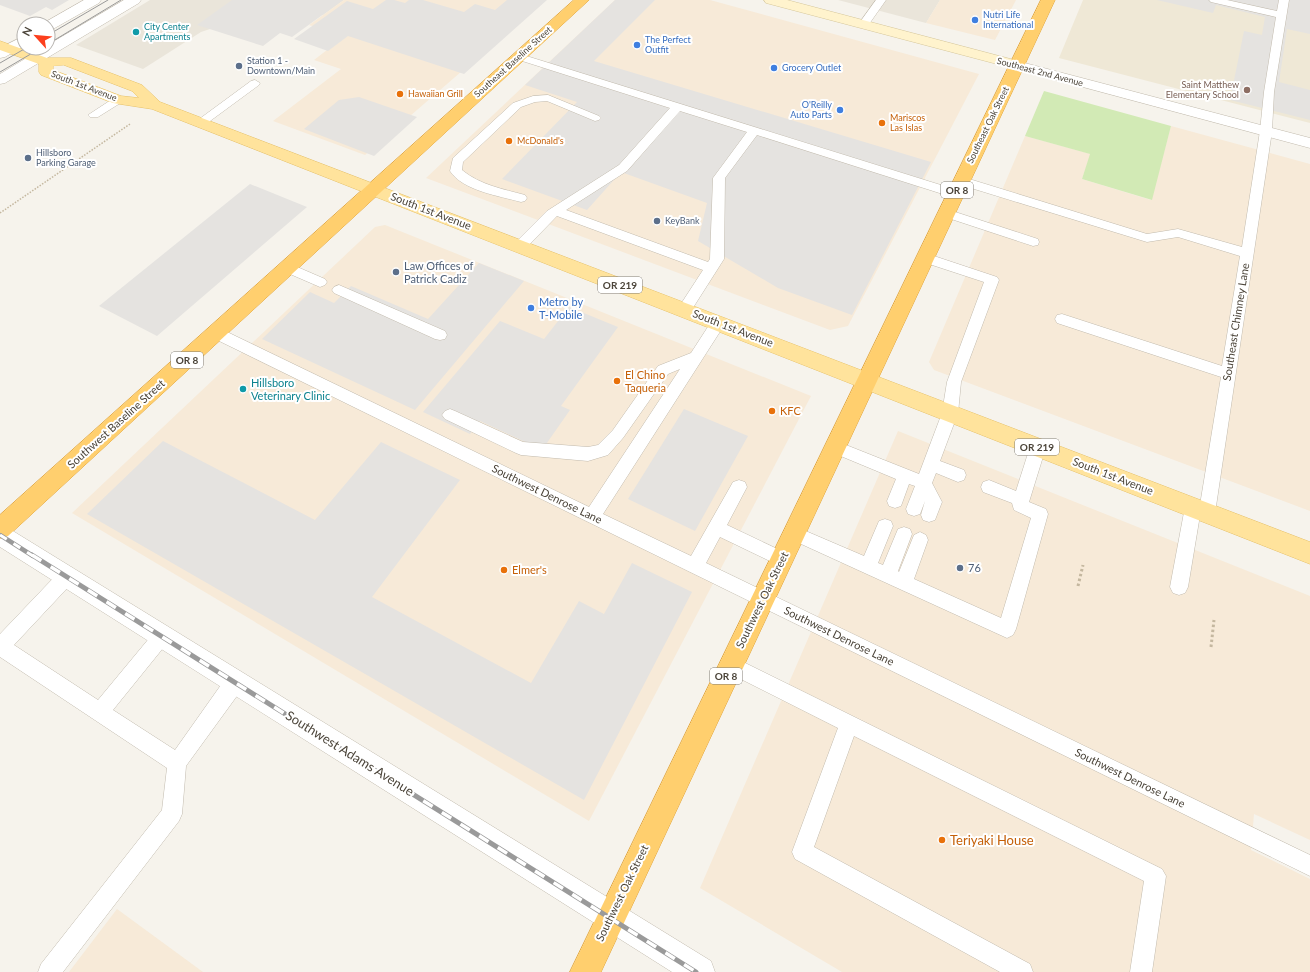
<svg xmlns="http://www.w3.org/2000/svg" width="1310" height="972" font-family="Lato,sans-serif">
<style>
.residential{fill:#eae5da}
.commercial{fill:#f7ead8}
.education{fill:#efe8d6}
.green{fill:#d2eab5}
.parking{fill:#e5e3e0}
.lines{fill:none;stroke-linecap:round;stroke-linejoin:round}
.lane-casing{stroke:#c2bbae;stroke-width:1}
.street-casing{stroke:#c2bbae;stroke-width:1}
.secondary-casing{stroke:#d6c79b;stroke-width:1}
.primary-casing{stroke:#e6c16a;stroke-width:1}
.highway-casing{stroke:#e0a43c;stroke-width:1}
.path-far1{stroke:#c4b79f;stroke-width:1.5;stroke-dasharray:1.5 1.5;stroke-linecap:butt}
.path{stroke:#c4b79f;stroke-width:3;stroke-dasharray:2.5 2.5;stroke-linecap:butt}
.lane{fill:#fff;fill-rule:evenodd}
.street{fill:#fff;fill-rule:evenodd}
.secondary{fill:#fff3cd;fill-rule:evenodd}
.primary{fill:#ffe39c;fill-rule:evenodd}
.highway{fill:#ffcf6e;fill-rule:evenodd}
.tram{stroke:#9a9a9a;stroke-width:1}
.rail-far1-casing{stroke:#9a9a9a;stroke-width:4.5}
.rail-casing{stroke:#9a9a9a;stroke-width:5}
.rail-far1{stroke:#fff;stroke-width:3;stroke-dasharray:8;stroke-linecap:butt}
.rail{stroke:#fff;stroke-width:3.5;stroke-dasharray:11;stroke-linecap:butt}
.shop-dot{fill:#3f7fe0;stroke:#fff;stroke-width:1.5}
.culture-dot{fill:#0f9aa8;stroke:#fff;stroke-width:1.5}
.service-dot{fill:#5c6f8a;stroke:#fff;stroke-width:1.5}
.education-dot{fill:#8d6e63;stroke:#fff;stroke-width:1.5}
.food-dot{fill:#e8710a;stroke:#fff;stroke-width:1.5}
.labels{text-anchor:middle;stroke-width:4;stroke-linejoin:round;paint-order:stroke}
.far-shop-label{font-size:9px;fill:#366cbe;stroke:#fff;text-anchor:start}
.far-culture-label{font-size:9px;fill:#0d838f;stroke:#fff;text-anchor:start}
.far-service-label{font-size:9px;fill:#4e5e75;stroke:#fff;text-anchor:start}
.far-street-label{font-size:9px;fill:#4b4439;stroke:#fff}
.far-education-label{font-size:9px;fill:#785e54;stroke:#fff;text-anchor:end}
.far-food-label{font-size:9px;fill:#c56008;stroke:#fff;text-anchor:start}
.shield{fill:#fff;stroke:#817c74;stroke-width:1}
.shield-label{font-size:10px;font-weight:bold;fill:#4b4439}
.street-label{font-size:11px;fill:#4b4439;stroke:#fff}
.service-label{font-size:11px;fill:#4e5e75;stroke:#fff;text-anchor:start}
.shop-label{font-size:11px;fill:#366cbe;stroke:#fff;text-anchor:start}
.food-label{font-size:11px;fill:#c56008;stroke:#fff;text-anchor:start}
.culture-label{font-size:11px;fill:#0d838f;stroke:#fff;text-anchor:start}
.near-street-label{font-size:13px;fill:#4b4439;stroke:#fff}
.near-food-label{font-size:13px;fill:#c56008;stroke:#fff;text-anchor:start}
</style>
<rect width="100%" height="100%" fill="#f6f3ec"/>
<g class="residential">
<path d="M150,0h194l-21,15 -86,5 -36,12 -58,37 -67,-24z"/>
<path d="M838,0h102l-14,23z"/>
</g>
<g class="commercial">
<path d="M344,0h200l-179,155 -92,-34 68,-52 -27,-9 31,-24 -36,-11z"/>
<path d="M615,0h95l269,74 -131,252 -18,4 -404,-152z"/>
<path d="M940,0h76l-21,40 -69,-17z"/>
<path d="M1171,126l139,38v347l-376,-141 -5,-8 96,-226 66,18 -9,25 69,21z"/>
<path d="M385,225l426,171 -222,425 -517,-308 303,-286z"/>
<path d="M898,431l412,165v244l-56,-26 -3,36 59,29v93h-468l-142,-84z"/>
<path d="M117,909l86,63h-134z"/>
</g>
<path class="education" d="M1083,0h134l65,15 28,-15v123l-251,-65z"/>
<path class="green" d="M1044,91l127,35 -19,74 -70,-21 8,-25 -65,-18z"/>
<g class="parking">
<path d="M0,0h69l-17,10 -6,-3 -16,9 -30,-11z"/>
<path d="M232,0h111l-51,37 -12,-4 -17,13 -66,-21z"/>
<path d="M386,0h8l11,3 4,-3h14l41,12 11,-8 20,6 12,-10h40l-83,74 -116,-38 -20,15 -34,-12 53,-38 26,8z"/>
<path d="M615,0h40l-61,61 337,101 -79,153 -74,-27 -80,-47 9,-38 -86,-31 -34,38 -85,-31 75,-77 -52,-17z"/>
<path d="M1157,0h153v34l-23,-5 -8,53 31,8v30l-80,-20 14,-69 18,4 3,-18 -49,-12 -3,8z"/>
<path d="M359,97l58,20 -43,39 -70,-27 35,-29z"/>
<path d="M250,184l57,23 -150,129 -58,-30z"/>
<path d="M479,263l45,18 -109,129 -153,-71 48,-47 24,11 17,-17 77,33z"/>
<path d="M569,307l49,20 -57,79 9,4 -28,40 -62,-29 -10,13 -47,-22 77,-91 44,18z"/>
<path d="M684,409l64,27 -53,95 -67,-32z"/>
<path d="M163,441l152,79 66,-78 79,38 -88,117 159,86 48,-82 25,13 28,-51 60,29 -108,208 -497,-286z"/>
</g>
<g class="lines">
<defs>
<g id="lane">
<path d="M876,0h10l-19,27h-8l-1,-2z"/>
<path d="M1209,0h18l50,11 2,-11h10l-15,92 -2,39 -57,382 -2,5 -6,2 -6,-2 -1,-3 -12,72 -3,6 -6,2 -6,-2 -3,-6 15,-80 2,-5 6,-2 6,2 1,3 21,-128 -164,-54 -2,-4 2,-4 5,-1 160,52 18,-110 -62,-19 -31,5 -189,-58 -2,-3 2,-3h8l181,56 31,-5 64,18 18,-116 4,-39 12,-75 -65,-15z"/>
<path d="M520,54l440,137 2,3 -2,3h-8l-195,-62 -32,43 -1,81 -35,55 -5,1 -5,-1 -2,-4 26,-40 -146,-54 -32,33 -5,2 -5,-2 -1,-3 1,-3 32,-32 72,-46 51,-57 -154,-49 -1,-2 1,-2zM680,111l67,21 -34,46 -3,81 -2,3 -142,-52 61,-39z"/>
<path d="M255,80l5,3 -1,2 -53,39h-8l-2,-2 2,-2 53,-39z"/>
<path d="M548,95l51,21 2,2 -2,2 -4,1 -48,-20 -12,1 -14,5 -58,55 -1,8c18,15 41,19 63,25l2,3 -2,3 -4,1c-21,-6 -58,-11 -71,-31l3,-13 60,-55 20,-7z"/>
<path d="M118,97l4,1 2,2 -2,2 -24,15h-8l-2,-2 26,-17z"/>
<path d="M946,209l92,30 1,3 -1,3 -5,1 -91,-30 -2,-3 2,-3z"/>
<path d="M925,253l72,24 2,3 -38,102 -3,31 -18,48 24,9 2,5 -2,5 -6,2 -22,-9 -4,10 10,19 -7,18 -6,2 -6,-2 -2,-5 4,-14 -5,13 -6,2 -6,-2 -2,-5 9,-23 -6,-2 -8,22 -6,2 -6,-2 -2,-5 9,-22 -65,-27 -3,-5 3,-5 5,-1 83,33 23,-61 5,-31 37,-100 -64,-21 -2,-3 2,-3z"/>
<path d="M288,263l37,16 2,3 -2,3 -5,2 -37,-16 -2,-3 2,-3z"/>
<path d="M339,285l106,46 2,4 -2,4 -5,1 -5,-1 -101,-46 -2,-3 2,-3z"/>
<path d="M718,318l5,1 2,4 -2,4 -120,187 88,42 42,-74 6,-2 6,2 2,5 -20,38 61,29 2,5 -2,5 -6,3 -6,-3 -56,-27 -14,26 604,292v21l-1099,-539 -2,-4 2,-4 5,-1 5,1 368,178 91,-138 -12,5 -45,64 -15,17 -20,6 -67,-6 -5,-2 -71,-34 -3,-4 3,-4 5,-2 5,2 68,31 65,5 10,-2 15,-15 45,-64 33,-13 22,-34z"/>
<path d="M1038,441l5,1 3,5 -17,55 17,7 2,5 -32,115 -3,6 -6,3 -219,-100 -2,-5 2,-5 6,-2 70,30 15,-35 6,-2 6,2 2,5 -15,37 5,2 15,-36 6,-2 6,2 2,5 -14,37 1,1 15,-37 6,-3 6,3 2,5 -14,39 87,39 30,-100 -17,-8 -2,-7 -29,-11 -2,-5 2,-5 6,-2 27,11 14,-44 3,-5z"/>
<path d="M67,568l6,2 3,6 -3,6 -59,63 84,55 58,-70 6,-3 6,3 3,6 -3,6 -55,68 62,40 53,-75 7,-2 7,2 2,7 -2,7 -56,77 -4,48 -3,7 -116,151h-25l3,-8 121,-154 5,-42 -167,-111v-23l61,-64z"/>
<path d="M731,656l431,213 4,7 -14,96h-22l14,-91 -290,-145 -40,111 216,117 3,8h-33l-205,-113 -3,-7 46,-124 -113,-57 -3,-6 3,-6z"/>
</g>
<g id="street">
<path d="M84,0h17l-2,3 -46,26 -5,1v-6h-6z"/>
<path d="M124,0h17l-2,3 -134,80 -5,1v-10l43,-26h5v-3z"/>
<path d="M24,36v10l-19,11 -5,1v-10z"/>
<path d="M1017,61l293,77v10l-298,-80 -2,-3 2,-3z"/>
<path d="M0,525l8,3 703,433 4,11h-43l-672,-425z"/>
</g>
<path id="secondary" d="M764,0h23l235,62 2,3 -2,3 -5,1 -5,-1 -246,-65z"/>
<path id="primary" d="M0,41l47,17h24l71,27 18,17 1150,440v22l-1158,-455 -39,-6 -72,-28 -2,-3v-8l-39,-14zM64,65l68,26 7,7 -18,-2 -68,-26v-4z"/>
<g id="highway">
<path d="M574,0h15l-581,536 -8,3v-24z"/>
<path d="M1041,0h14l-454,972h-31z"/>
</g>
</defs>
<use href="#lane" class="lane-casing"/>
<use href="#street" class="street-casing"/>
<use href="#secondary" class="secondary-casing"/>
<use href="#primary" class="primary-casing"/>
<use href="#highway" class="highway-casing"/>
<path class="path-far1" d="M0,213l130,-89"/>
<g class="path">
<path d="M1078,586l5,-21"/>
<path d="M1211,647l3,-27"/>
</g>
<use href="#lane" class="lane"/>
<use href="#street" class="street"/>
<use href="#secondary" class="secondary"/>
<use href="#primary" class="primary"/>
<use href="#highway" class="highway"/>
<g class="tram">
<path d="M48,35l60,-35"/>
<path d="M48,44l73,-44"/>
<path d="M0,63l26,-15"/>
<path d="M0,72l41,-24"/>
</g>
<defs>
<path id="rail-far1" d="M0,535l33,21"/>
<path id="rail" d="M32,555l664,417"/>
</defs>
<use href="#rail-far1" class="rail-far1-casing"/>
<use href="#rail" class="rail-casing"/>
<use href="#rail-far1" class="rail-far1"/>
<use href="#rail" class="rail"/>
</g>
<g class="shop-dot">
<circle cx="975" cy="20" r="4"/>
<circle cx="637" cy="45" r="4"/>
<circle cx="774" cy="68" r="4"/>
<circle cx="840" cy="110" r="4"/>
<circle cx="531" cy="308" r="4"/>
</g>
<g class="culture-dot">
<circle cx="136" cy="32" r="4"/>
<circle cx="243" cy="389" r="4"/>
</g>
<g class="service-dot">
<circle cx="239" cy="66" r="4"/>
<circle cx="28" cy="158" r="4"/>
<circle cx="657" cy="221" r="4"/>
<circle cx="396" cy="272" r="4"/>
<circle cx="960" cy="568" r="4"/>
</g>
<circle class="education-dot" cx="1247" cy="90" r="4"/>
<g class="food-dot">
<circle cx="400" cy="94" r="4"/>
<circle cx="882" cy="123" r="4"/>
<circle cx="509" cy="141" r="4"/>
<circle cx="617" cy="381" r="4"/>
<circle cx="772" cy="411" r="4"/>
<circle cx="504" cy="570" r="4"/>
<circle cx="942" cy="840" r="4"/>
</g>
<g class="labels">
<g class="far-shop-label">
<text x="983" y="18">Nutri Life<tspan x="983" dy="10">International</tspan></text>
<text x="645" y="43">The Perfect<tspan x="645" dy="10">Outfit</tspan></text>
<text x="782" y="71">Grocery Outlet</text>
<text x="832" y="108" text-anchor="end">O'Reilly<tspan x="832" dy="10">Auto Parts</tspan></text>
</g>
<g class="far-culture-label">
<text x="144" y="30">City Center<tspan x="144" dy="10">Apartments</tspan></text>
</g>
<g class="far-service-label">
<text x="247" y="64">Station 1 -<tspan x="247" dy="10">Downtown/Main</tspan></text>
<text x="36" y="156">Hillsboro<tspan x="36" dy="10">Parking Garage</tspan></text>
<text x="665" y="224">KeyBank</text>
</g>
<g class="far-street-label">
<text transform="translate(513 62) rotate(-42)" y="3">Southeast Baseline Street</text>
<text transform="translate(1040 72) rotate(15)" y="3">Southeast 2nd Avenue</text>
<text transform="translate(84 86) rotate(21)" y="3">South 1st Avenue</text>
<text transform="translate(988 125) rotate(-64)" y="3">Southeast Oak Street</text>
</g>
<g class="far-education-label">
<text x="1239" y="88">Saint Matthew<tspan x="1239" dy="10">Elementary School</tspan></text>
</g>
<g class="far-food-label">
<text x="408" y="97">Hawaiian Grill</text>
<text x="890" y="121">Mariscos<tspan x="890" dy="10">Las Islas</tspan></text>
<text x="517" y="144">McDonald's</text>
</g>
<g class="shield">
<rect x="941" y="182" width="32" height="16" rx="3"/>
<rect x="598" y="277" width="44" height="16" rx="3"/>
<rect x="171" y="352" width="32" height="16" rx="3"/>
<rect x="1015" y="439" width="44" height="16" rx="3"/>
<rect x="710" y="668" width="32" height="16" rx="3"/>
</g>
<g class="shield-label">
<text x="957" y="194">OR 8</text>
<text x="620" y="289">OR 219</text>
<text x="187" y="364">OR 8</text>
<text x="1037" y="451">OR 219</text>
<text x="726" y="680">OR 8</text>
</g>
<g class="street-label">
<text transform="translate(431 211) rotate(21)" y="4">South 1st Avenue</text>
<text transform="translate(1236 322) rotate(-81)" y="4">Southeast Chimney Lane</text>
<text transform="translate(733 328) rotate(21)" y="4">South 1st Avenue</text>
<text transform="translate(116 424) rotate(-42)" y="4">Southwest Baseline Street</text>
<text transform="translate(1113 476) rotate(21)" y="4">South 1st Avenue</text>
<text transform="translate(547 494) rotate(26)" y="4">Southwest Denrose Lane</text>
<text transform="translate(762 600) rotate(-64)" y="4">Southwest Oak Street</text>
<text transform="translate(839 636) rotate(26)" y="4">Southwest Denrose Lane</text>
<text transform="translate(1130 778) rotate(26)" y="4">Southwest Denrose Lane</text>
<text transform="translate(622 893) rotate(-64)" y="4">Southwest Oak Street</text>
</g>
<g class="service-label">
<text x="404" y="270">Law Offices of<tspan x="404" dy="13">Patrick Cadiz</tspan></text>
<text x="968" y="572">76</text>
</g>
<g class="shop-label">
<text x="539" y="306">Metro by<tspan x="539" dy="13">T-Mobile</tspan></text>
</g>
<g class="food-label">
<text x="625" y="379">El Chino<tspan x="625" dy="13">Taqueria</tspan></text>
<text x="780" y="415">KFC</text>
<text x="512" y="574">Elmer's</text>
</g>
<g class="culture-label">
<text x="251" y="387">Hillsboro<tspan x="251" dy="13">Veterinary Clinic</tspan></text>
</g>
<g class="near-street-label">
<text transform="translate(350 753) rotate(32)" y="5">Southwest Adams Avenue</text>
</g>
<g class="near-food-label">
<text x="950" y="845">Teriyaki House</text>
</g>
</g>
<g transform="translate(36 36) rotate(297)"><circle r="19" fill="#ffffff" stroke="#b7b4b0"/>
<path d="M0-3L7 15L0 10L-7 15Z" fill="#fc3f1d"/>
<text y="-6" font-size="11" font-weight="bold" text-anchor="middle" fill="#4b4439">N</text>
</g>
</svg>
